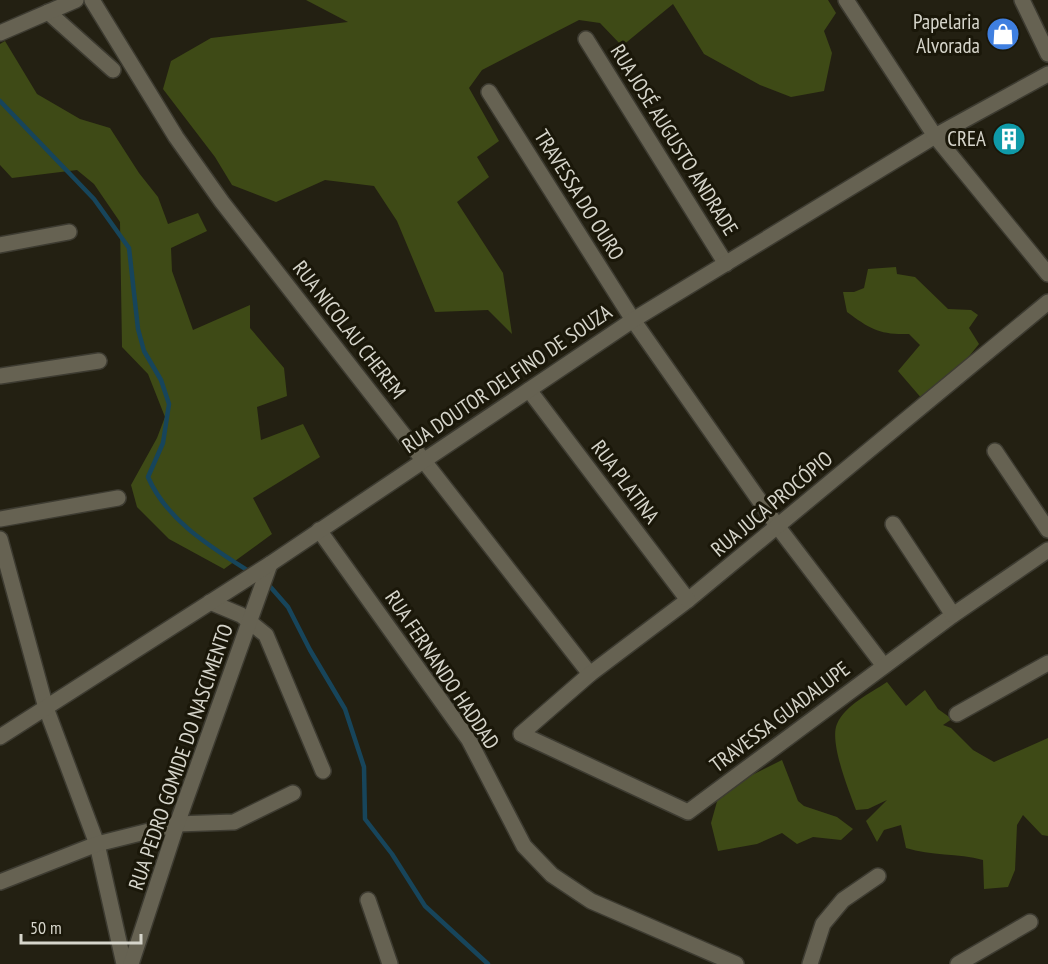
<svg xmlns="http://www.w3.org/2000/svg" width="1048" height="964" font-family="'PT Sans Narrow',sans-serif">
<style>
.green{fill:#3e4a16}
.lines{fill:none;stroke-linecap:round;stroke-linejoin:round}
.stream{stroke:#17455b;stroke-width:4.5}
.minor-casing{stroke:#3d3b31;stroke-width:18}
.tertiary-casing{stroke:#3d3b31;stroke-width:18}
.secondary-casing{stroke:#3d3b31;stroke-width:18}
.minor{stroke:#666252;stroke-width:15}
.tertiary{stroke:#666252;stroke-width:15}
.secondary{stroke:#666252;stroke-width:15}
.labels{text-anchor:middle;stroke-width:6;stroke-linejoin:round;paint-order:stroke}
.poi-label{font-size:21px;fill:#d6d5cb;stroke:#1a1709;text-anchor:end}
.street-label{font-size:21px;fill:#d6d5cb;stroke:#1a1709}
</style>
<rect width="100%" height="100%" fill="#232012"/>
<g class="green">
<path d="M306,0h522l8,13 -12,18 8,22 -8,38 -33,6 -31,-12 -56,-31 -31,-50 -51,42 -22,-23 -21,-3 -97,50 -13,18 30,53 -22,16 12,20 -32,25 46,71 9,61 -24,-24 -53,2 -38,-91 -23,-35 -49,-6 -49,22 -44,-17 -17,-28 -52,-68 8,-28 40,-23 137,-16z"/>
<path d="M5,41l32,53 43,25 30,9 29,45 19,24 10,27 30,-11 9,18 -36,17 1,23 21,59 57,-25v23l34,40 3,28 -30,11 4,33 42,-16 17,33 -67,41 19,36 -48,35 -55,-30 -32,-32 -6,-22 26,-47 8,-21 -17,-43 -26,-27 -2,-125 -26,-38 -17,-14 -65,8 -12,-13v-121z"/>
<path d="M896,267l1,7 18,3 33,32 23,1 7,5 -9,13 10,16 -26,32 -30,24 -25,-29 22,-26 -11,-11c-29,1 -39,-5 -62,-22l-4,-20h11l10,-4 4,-19z"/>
<path d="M887,682l19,24 19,-16 13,19 14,10 -9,6 8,3 22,22 21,12 54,-24v98l-6,-1 -19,-20 -6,10 -2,45 -7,17 -24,2 -1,-29c-25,-7 -52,-4 -77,-12l-5,-23 -17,5 -7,12 -11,-21 21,-21 -19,9 -12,1c-7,-19 -27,-68 -19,-86 8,-19 34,-31 50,-42z"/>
<path d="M782,760l16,41 6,5 33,11 16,12 -12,11 -28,-3 -16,7 -15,-11 -25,11 -39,7 -7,-28 7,-25 18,-15z"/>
</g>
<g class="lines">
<g class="stream">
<path d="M0,101l94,98 35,49 9,81 6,22 17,29 8,24 -6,39 -15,34c19,44 63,70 102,95"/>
<path d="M267,583l21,24 22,43 35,59 19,58 1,52 27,35 33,52 63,58"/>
</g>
<defs>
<g id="minor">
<path d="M92,0l84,137 46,65 368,472"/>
<path d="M48,12l65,58"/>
<path d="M0,33l76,-33"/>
<path d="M586,39l140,225"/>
<path d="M489,92l144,228 145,207 106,139"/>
<path d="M0,245l69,-13"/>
<path d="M1048,302l-360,298 -98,74 -69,60 167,78 265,-197 95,-65"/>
<path d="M0,376l99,-15"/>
<path d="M529,390l159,210"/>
<path d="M995,451l53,79"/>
<path d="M0,519l118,-21"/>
<path d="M893,524l60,91"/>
<path d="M319,530l150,210 55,106 28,29 39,26 145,63"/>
<path d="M0,539l46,169 51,136 27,120"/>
<path d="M210,602l31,13 25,20 57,136"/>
<path d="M957,714l91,-51"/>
<path d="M0,882l97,-38 80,-20 57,-2 59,-29"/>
<path d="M368,900l22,64"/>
<path d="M131,964l46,-140 93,-260"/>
<path d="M810,964l13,-40 20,-24 35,-24"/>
<path d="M958,964l72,-42"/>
</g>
<g id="tertiary">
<path d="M1022,0l26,54"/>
<path d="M0,737l270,-173 363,-244 302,-184 113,-62"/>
</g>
<path id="secondary" d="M846,0l89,136 113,138"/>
</defs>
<use href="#minor" class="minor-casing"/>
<use href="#tertiary" class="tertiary-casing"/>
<use href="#secondary" class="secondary-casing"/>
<use href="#minor" class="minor"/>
<use href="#tertiary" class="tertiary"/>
<use href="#secondary" class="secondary"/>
</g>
<defs>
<symbol id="shop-disc" viewBox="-11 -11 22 22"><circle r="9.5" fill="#3f7fe0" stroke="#1a1709"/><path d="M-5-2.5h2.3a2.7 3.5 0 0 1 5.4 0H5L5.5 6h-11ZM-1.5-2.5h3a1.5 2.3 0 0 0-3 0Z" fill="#fff"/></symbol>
<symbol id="building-disc" viewBox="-11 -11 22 22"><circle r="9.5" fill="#0f9aa8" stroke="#1a1709"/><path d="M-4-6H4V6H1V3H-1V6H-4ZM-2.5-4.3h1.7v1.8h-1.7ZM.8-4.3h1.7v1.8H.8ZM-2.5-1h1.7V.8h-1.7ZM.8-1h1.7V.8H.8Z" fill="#fff"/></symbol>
</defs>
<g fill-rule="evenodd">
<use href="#shop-disc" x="984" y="15" width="38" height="38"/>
<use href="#building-disc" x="990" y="120" width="38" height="38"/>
</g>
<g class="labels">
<g class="poi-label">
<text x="980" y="29">Papelaria<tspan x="980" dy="24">Alvorada</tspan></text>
<text x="986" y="146">CREA</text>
</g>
<g class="street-label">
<text transform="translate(674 140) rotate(58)" y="7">RUA JOSÉ AUGUSTO ANDRADE</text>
<text transform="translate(579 195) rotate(58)" y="7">TRAVESSA DO OURO</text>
<text transform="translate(349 330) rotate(52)" y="7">RUA NICOLAU CHEREM</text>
<text transform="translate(507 379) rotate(-34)" y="7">RUA DOUTOR DELFINO DE SOUZA</text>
<text transform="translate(625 482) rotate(53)" y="7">RUA PLATINA</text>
<text transform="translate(772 504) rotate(-40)" y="7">RUA JUCA PROCÓPIO</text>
<text transform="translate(442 670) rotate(56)" y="7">RUA FERNANDO HADDAD</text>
<text transform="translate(780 717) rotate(-37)" y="7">TRAVESSA GUADALUPE</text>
<text transform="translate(181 757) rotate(-71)" y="7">RUA PEDRO GOMIDE DO NASCIMENTO</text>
</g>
</g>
<path d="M21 934v9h120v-9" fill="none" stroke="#d6d5cb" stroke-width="3"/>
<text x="30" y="934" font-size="18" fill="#d6d5cb" stroke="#1a1709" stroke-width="4.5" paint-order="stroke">50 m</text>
</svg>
